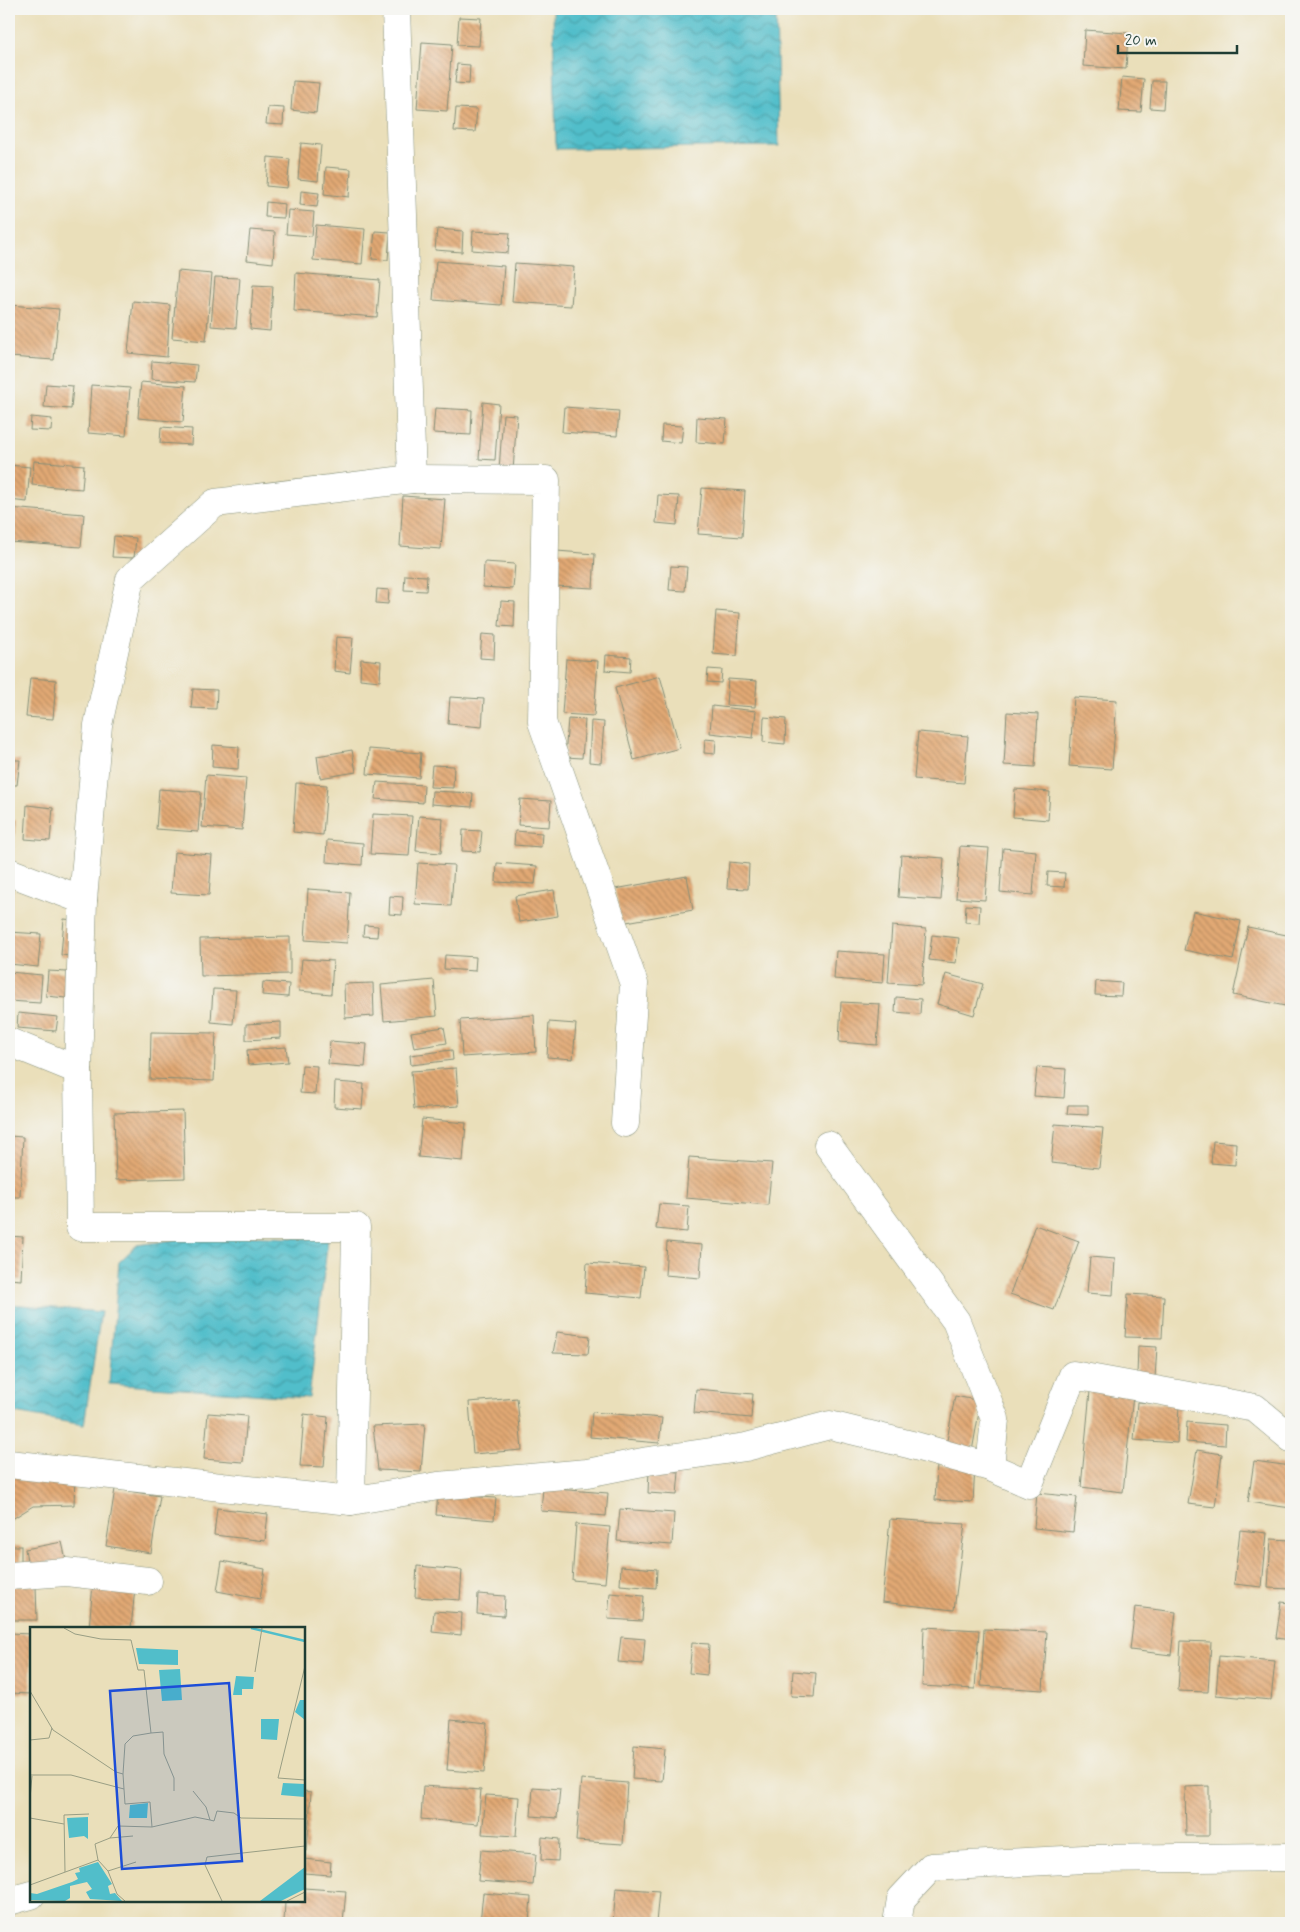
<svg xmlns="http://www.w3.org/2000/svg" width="1300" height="1932" font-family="Mynerve,sans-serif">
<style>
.water{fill:url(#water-waves);stroke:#387e7f}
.building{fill:url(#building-back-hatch)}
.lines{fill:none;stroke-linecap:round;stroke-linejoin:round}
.minor-casing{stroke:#848e77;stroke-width:29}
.minor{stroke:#fff;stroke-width:28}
.inset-river{fill:none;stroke:#51beca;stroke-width:2.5}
.inset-road{fill:none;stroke:#999e84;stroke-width:1}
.view{fill:#1d4ed8;fill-opacity:0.15;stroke:#1d4ed8;stroke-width:2.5}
.inset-edge{fill:none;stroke:#1f3d34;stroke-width:2.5}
</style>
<defs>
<pattern id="water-waves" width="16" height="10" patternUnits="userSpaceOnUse" patternTransform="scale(1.25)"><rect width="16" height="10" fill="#51beca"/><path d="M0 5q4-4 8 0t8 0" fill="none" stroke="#439ca5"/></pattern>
<pattern id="building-back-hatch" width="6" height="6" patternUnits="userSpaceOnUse" patternTransform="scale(1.25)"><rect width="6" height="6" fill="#e2a974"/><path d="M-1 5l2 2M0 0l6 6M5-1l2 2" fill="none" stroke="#b78b60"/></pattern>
</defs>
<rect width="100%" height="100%" fill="#f6f6f2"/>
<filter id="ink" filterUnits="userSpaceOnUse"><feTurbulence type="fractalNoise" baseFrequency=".02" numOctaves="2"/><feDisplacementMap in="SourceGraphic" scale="10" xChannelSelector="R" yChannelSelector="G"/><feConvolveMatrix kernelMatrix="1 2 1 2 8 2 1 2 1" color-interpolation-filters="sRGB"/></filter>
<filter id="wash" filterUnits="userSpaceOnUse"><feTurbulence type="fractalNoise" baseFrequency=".0096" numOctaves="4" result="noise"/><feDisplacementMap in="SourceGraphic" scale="20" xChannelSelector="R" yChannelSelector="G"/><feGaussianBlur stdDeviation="1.12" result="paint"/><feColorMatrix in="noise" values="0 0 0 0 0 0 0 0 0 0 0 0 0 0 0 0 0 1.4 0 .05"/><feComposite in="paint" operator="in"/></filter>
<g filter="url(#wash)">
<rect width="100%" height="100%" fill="#eadfba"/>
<g class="water">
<path d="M553,9h223l3,137 -223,3z"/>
<path d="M208,1235l120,4 -19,159 -200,-14 10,-122 18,-17z"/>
<path d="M10,1304l91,8 -17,113 -75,-13z"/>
</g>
<g id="blocks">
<g class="building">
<path d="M459,17l22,1 -2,28 -22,-1z"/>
<path d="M1085,30l43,3 -2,36 -43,-3z"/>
<path d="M422,42l30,2 -5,67 -30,-2z"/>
<path d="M457,64l13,1 -1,19 -14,-1z"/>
<path d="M1122,77l22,2 -3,33 -22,-1z"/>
<path d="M293,81l26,2 -3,30 -25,-3z"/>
<path d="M1152,81h13l-2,28 -13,-1z"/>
<path d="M268,107l16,1 -1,17 -17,-1z"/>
<path d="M456,108l21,1 -2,23 -21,-1z"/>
<path d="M301,143l20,2 -3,36 -20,-2z"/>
<path d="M268,157l22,2 -3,29 -21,-2z"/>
<path d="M326,167l25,2 -2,28 -25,-3z"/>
<path d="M301,191l18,2 -2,14 -17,-2z"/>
<path d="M266,202l19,2 -1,14 -19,-1z"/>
<path d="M288,210l26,2 -2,24 -26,-2z"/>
<path d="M316,225l49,4 -3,35 -49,-4z"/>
<path d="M437,229l26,2 -1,21 -27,-2z"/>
<path d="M250,230l25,2 -2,31 -26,-3z"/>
<path d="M375,231l15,1 -2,28 -16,-1z"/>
<path d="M473,231l37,2 -2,20 -36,-3z"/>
<path d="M436,261l68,5 -3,39 -68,-5z"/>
<path d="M515,263l59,4 -3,39 -59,-4z"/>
<path d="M178,271l34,3 -6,67 -34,-3z"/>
<path d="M296,273l84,7 -3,37 -83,-6z"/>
<path d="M215,277l25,1 -4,50 -25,-2z"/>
<path d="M253,285l20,1 -3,45 -20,-2z"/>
<path d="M133,301l37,4 -3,52 -39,-4z"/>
<path d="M9,305l50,4 -5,51 -45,-3z"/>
<path d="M152,361l45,4 -2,17 -44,-3z"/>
<path d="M141,382l45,4 -3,36 -45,-4z"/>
<path d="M46,384l27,2 -2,23 -27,-2z"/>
<path d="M91,385l39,3 -4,48 -38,-3z"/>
<path d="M483,402l16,2 -4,56 -16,-1z"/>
<path d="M564,407l55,4 -2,25 -55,-4z"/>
<path d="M435,408l37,2 -1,25 -38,-2z"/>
<path d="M503,414l14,1 -4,56 -14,-1z"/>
<path d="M31,417l21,2 -1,12 -21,-1z"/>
<path d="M697,417l30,2 -2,25 -29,-2z"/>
<path d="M662,425l21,1 -2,17 -20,-2z"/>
<path d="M161,427l31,2 -1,16 -31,-2z"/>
<path d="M34,461l50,4 -2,24 -50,-4z"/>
<path d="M9,465l21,2 -3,35 -18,-2z"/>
<path d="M702,488l43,3 -3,46 -44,-3z"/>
<path d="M658,495l21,1 -2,29 -21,-2z"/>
<path d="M403,496l42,3 -4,50 -41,-3z"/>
<path d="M9,508l75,6 -3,33 -72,-5z"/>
<path d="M114,536l22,2 -2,20 -22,-1z"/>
<path d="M557,551l38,3 -2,34 -38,-2z"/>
<path d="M484,562l31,2 -2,25 -30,-2z"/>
<path d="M671,566l16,1 -2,24 -16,-1z"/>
<path d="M405,575l22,1 -1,15 -22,-1z"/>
<path d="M377,589l12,1 -1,14 -12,-1z"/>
<path d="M501,601l14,1 -1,25 -15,-1z"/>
<path d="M716,611l24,2 -3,43 -24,-2z"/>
<path d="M482,634l13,1 -1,24 -14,-1z"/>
<path d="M336,637l17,1 -3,35 -16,-2z"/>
<path d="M606,655l25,2 -1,15 -25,-2z"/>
<path d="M361,659l20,2 -1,20 -20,-2z"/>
<path d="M566,659l32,2 -4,55 -32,-2z"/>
<path d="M708,669l14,1 -1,13 -14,-1z"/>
<path d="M660,676l20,72 -46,12 -19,-72z"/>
<path d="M30,678l26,2 -3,39 -27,-2z"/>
<path d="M728,679l29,2 -2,26 -29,-2z"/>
<path d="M193,689l24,1 -1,19 -25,-1z"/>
<path d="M450,697l34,2 -2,28 -34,-3z"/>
<path d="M1074,697l43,3 -5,69 -43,-3z"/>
<path d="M712,706l44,5 -3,27 -43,-5z"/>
<path d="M1007,712l31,2 -3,53 -31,-2z"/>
<path d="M764,717l22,2 -1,25 -22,-2z"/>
<path d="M568,719l17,1 -3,38 -17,-1z"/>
<path d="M591,721l13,1 -3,41 -12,-1z"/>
<path d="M918,732l50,4 -4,47 -50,-4z"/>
<path d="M705,739l11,1 -1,14 -11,-1z"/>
<path d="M213,745l26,2 -1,22 -26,-2z"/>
<path d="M369,749l52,4 -2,25 -52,-4z"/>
<path d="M352,750l4,22 -36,6 -3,-22z"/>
<path d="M9,760h11l-3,25h-8z"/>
<path d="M432,765l22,1 -1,22 -23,-1z"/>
<path d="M206,775l40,3 -4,52 -40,-3z"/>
<path d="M377,782l47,3 -1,18 -48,-4z"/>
<path d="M296,783l31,2 -4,50 -30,-3z"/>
<path d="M159,789l42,3 -3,40 -42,-3z"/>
<path d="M1015,789l35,3 -2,28 -35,-3z"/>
<path d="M432,791l41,2 -1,14 -41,-3z"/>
<path d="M520,799l31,2 -2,26 -31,-2z"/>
<path d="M27,805l26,3 -3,33 -25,-2z"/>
<path d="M373,814l39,2 -3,40 -39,-2z"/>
<path d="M419,816l24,2 -2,35 -25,-2z"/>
<path d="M9,820h7l-2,19 -5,-1z"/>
<path d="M463,830l19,1 -2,21 -18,-1z"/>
<path d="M515,831l27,2 -1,14 -27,-2z"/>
<path d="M327,840l36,3 -1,22 -36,-3z"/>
<path d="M960,846l29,2 -4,52 -29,-2z"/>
<path d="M1003,848l33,3 -3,44 -33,-3z"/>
<path d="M174,852l38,3 -3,40 -38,-2z"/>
<path d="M901,855l43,3 -3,42 -43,-3z"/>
<path d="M729,862l20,2 -1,25 -21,-1z"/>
<path d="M418,863l36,2 -3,41 -36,-2z"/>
<path d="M497,863l40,3 -2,18 -39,-2z"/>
<path d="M1048,872l17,1 -1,14 -17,-1z"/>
<path d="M687,876l6,34 -72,13 -6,-34z"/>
<path d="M9,888h4l-1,15 -3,-1z"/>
<path d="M308,889l42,3 -3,51 -42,-3z"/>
<path d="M554,890l4,26 -39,6 -4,-26z"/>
<path d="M390,896l13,1 -1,18 -13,-1z"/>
<path d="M966,905l14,1 -1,17 -14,-1z"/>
<path d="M1193,911l48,10 -8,39 -49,-10z"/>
<path d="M64,919l27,3 -2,36 -28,-3z"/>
<path d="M364,925l14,1 -1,11 -14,-1z"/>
<path d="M892,926l34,3 -4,56 -34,-2z"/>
<path d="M1248,927l43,9v40l-6,30 -52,-11z"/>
<path d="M9,932l32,2 -3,33 -29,-3z"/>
<path d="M932,935l27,3 -3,25 -27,-3z"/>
<path d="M290,937v37l-89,2 -1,-37z"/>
<path d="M836,951l49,3 -2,29 -49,-4z"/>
<path d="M445,955l31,2 -1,14 -31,-2z"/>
<path d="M302,959l31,2 -2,33 -32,-3z"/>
<path d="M48,971l19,1 -1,26 -20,-2z"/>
<path d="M9,972l33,3 -2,28 -31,-2z"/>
<path d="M946,974l37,10 -9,31 -37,-11z"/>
<path d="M434,980l3,36 -53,5 -3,-36z"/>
<path d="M1096,981l26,2 -1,13 -26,-1z"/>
<path d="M263,982l26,2 -1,13 -26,-2z"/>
<path d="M373,983l1,33 -29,2 -1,-34z"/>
<path d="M213,989l23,1 -3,34 -22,-2z"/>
<path d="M896,997l25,2 -1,15 -25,-2z"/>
<path d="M841,1002l39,2 -3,41 -38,-3z"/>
<path d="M18,1013l40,4 -2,14 -39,-3z"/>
<path d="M534,1015l2,37 -74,5 -2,-37z"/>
<path d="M281,1022v16l-35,2v-16z"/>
<path d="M549,1022l27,2 -3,35 -26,-2z"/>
<path d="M444,1027l3,16 -33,5 -3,-16z"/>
<path d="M151,1032l65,1 -2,48 -64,-2z"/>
<path d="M330,1041l37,3 -2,23 -37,-3z"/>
<path d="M286,1047l2,15 -40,3 -1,-15z"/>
<path d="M452,1050l1,10 -42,5 -1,-10z"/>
<path d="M302,1065l15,1 -2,28 -15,-1z"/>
<path d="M1037,1067l29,2 -2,29 -30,-2z"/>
<path d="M456,1068l3,38 -45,3 -3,-38z"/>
<path d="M335,1082l29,2 -2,25 -28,-2z"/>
<path d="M1068,1105h20v10l-21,-1z"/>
<path d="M183,1111l2,67 -69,2 -2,-67z"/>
<path d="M422,1119l44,4 -3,38 -45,-4z"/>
<path d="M1055,1124l48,4 -4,40 -48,-5z"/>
<path d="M9,1136l14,1 -3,60h-11z"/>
<path d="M1213,1141l23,2 -1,22 -24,-2z"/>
<path d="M689,1157l83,6 -4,42 -82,-7z"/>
<path d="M659,1204l30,2 -2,26 -31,-3z"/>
<path d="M1035,1225l44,16 -25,69 -44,-16z"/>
<path d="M9,1236l14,1 -2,43 -12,-1z"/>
<path d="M667,1242l35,3 -2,33 -35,-3z"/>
<path d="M1090,1257l25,2 -2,36 -26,-2z"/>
<path d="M587,1263l57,4 -3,31 -56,-5z"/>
<path d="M1128,1294l36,2 -2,42 -37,-1z"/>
<path d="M557,1332l33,4 -2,18 -35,-1z"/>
<path d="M1138,1346l19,1 -2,31 -18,-2z"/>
<path d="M696,1389l57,5 -2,24 -57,-5z"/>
<path d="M1090,1391l43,4 -10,97 -42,-5z"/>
<path d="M955,1396l26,5 -9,50 -26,-5z"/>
<path d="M517,1398l5,52 -49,4 -4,-52z"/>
<path d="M1137,1402l42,3 -2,38 -43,-3z"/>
<path d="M592,1412l70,6 -3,25 -69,-6z"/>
<path d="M208,1413l39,3 -4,46 -39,-3z"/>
<path d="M304,1414l24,3 -4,50 -24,-1z"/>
<path d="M1187,1422l39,3 -1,20 -39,-3z"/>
<path d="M425,1424l-4,48 -43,-2 -5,-44z"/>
<path d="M1197,1450l25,4 -7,53 -27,-3z"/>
<path d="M1254,1461l37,5v42l-43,-6z"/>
<path d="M937,1465l38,2 -2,35 -38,-2z"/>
<path d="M9,1469l66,4 -1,32 -41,1 -24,15z"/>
<path d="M649,1470l30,2 -2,23 -29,-2z"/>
<path d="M543,1488l65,5 -2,23 -65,-5z"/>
<path d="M115,1489l45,7 -9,57 -45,-7z"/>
<path d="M1037,1493l40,4 -4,35 -39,-4z"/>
<path d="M438,1494l58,4 -2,22 -58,-5z"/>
<path d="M217,1508l51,6 -3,27 -51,-6z"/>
<path d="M620,1509l54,4 -2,32 -55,-4z"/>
<path d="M890,1519l75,5 -11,86 -72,-8z"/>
<path d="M576,1524l34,3 -5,56 -33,-3z"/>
<path d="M1240,1530l27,3 -5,54 -28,-3z"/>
<path d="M1271,1539l20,1v49l-23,-1z"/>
<path d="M62,1542l4,18 -38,6 -3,-17z"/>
<rect x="9" y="1546" width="12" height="23"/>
<path d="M222,1561l43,8 -5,30 -43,-8z"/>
<path d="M417,1566l45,4 -2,30 -45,-3z"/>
<path d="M621,1566l36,3 -1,19 -36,-3z"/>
<path d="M93,1584l42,4 -4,40h-42z"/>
<path d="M36,1585l1,35h-28v-34z"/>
<path d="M610,1593l34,3 -2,25 -34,-2z"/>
<path d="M478,1594l27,2 -1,20 -27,-2z"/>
<path d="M1281,1602l10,1v37l-15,-2z"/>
<path d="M1135,1607l41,5 -5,43 -41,-5z"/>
<path d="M434,1611l28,2 -1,22 -29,-3z"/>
<path d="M924,1627l55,3 -4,59 -53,-3z"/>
<path d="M984,1629l63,3 -4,58 -62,-4z"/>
<path d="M9,1633l22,1v60l-22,-1z"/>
<path d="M621,1637l24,2 -2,25 -25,-2z"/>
<path d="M1181,1641l30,1 -3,50 -30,-1z"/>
<path d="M692,1643l17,1 -2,31 -18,-2z"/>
<path d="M1219,1656l56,5 -4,39 -55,-5z"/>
<path d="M793,1671l23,2 -2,24 -23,-1z"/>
<path d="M451,1719l37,4 -4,50 -37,-3z"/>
<path d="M634,1746l31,3 -3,32 -30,-2z"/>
<path d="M581,1779l46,4 -4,61 -47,-3z"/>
<path d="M423,1786l58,4 -3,34 -57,-5z"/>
<path d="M1209,1786v50h-23l-1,-49z"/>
<path d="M533,1787l27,2 -3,29 -26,-2z"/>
<path d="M304,1791l7,1 -4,59h-3z"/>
<path d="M486,1795l33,2 -3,39 -34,-2z"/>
<path d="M542,1837l17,2 -1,22 -17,-1z"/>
<path d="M481,1850l55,4 -3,31 -55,-4z"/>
<path d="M304,1859l27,3 -1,13 -26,-2z"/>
<path d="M304,1888l42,3 -3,32h-59l1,-22h19z"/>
<path d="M616,1888l43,3 -3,32h-43z"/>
<path d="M483,1893l48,4 -2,26h-49z"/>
</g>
</g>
</g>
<g filter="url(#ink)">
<use href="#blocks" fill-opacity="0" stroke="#848e77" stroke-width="1"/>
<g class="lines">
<defs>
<g id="minor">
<path d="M412,479l134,1 -4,242 92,262 -9,139"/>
<path d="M9,872l74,28 15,-175 32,-146 85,-76 197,-24 -16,-470"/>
<path d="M9,1042l69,28"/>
<path d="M9,1464l342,37 5,-274h-276l-2,-157 5,-170"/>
<path d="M990,1467l39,17 44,-109 182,33 36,30"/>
<path d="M351,1501l87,-15 149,-13 61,-12 98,-14 84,-22 82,20 78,22 5,-48 -39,-98 -128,-176"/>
<path d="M9,1576l57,-4 82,9"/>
<path d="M9,1901l22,-6"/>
<path d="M897,1923l4,-24 30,-32 153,-8 207,-2"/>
</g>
</defs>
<use href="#minor" class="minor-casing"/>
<use href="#minor" class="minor"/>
</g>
</g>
<g transform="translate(30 1627)">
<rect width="275" height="275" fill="#eadfba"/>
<path d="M106,21l42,2v15l-39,-1zM150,42l2,31 -20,1 -3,-31zM206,49l18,1 -1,12h-11v6h-9zM270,73h5v20l-10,-8zM231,92h18l-2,21 -16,-1zM253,156l22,1v13l-24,-2zM118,176l-1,15h-18l1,-13zM58,190v22l-4,-3 -15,2 -2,-20zM68,235l14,22 -4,2 2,8 5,-1 7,8 -32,-2 -4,-7 6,-3 -5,-7 -17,4v12l-5,3 -35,-1v-7l7,1 35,-12 6,-3 -3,-6 5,-1 -1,-4zM275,240v22l-24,12h-21z" fill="#51beca"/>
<path class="inset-river" d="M221,1l54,13"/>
<path class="inset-road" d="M275,39l-27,112 27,2M225,45l7,-44M0,64l23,39 63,42 7,2 2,-30 8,-8 18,-3 -7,-63h-6l-7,-30 -30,-1 -26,-5 -11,-6M121,106l12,-1 1,22 10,24v13M0,113l19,-2 3,-10M0,148h41l53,14M0,172l2,-23M0,191l34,6M180,193l4,1 3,-10 17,2 7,5 64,1M122,200l43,-10 15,3 -4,-13 -13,-16M80,211l23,-2M68,233l-3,-16 15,-6 8,-12 34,1 -2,-25 -25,2 -2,-30M78,244l28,-9M35,245l-1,-57 25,-1M0,258l68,-25 10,11 9,23 8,7M192,274l-17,-36 2,-8 98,-11M257,274l18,-9"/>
<path class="view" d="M199,56l13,178 -120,8 -12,-178z"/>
<rect width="275" height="275" class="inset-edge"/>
</g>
<rect width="1300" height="1932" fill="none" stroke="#f6f6f2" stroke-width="30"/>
<path d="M1118 45v8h119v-8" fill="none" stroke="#1f3d34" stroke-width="2.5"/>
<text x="1125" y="45" font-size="15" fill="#1f3d34" stroke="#f6f6f2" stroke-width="4" paint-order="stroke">20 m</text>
</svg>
